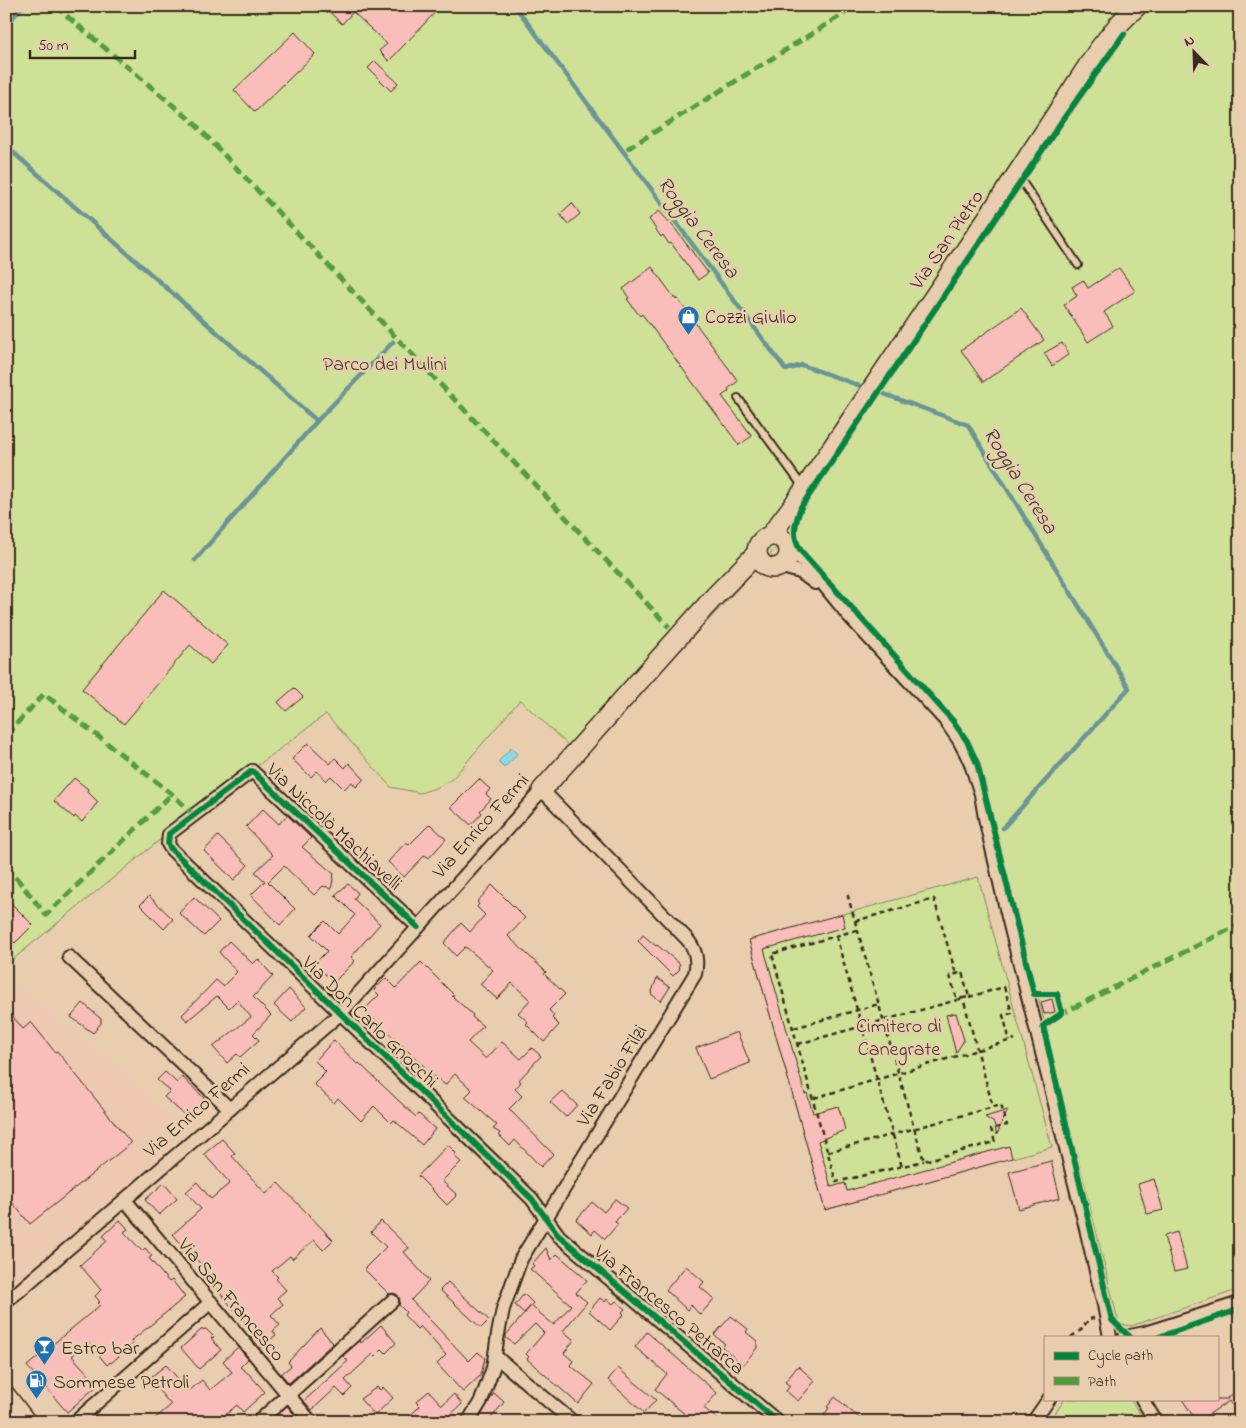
<svg xmlns="http://www.w3.org/2000/svg" width="1246" height="1428" font-family="'Indie Flower',sans-serif">
<style>
.built{fill:#edc9b2}
.green{fill:#cee196;stroke:#84865a}
.water{fill:#8bdbe6;stroke:#6b9496}
.lines{fill:none;stroke-linecap:round;stroke-linejoin:round}
.stream{stroke:#6b9496;stroke-width:4.5}
.building{fill:#fabeba;stroke:#3b2a1e}
.lane-casing{stroke:#3b2a1e;stroke-width:10}
.street-casing{stroke:#3b2a1e;stroke-width:16}
.secondary-casing{stroke:#3b2a1e;stroke-width:22}
.path{stroke:#3b2a1e;stroke-width:2.5;stroke-dasharray:5 4;stroke-linecap:butt}
.lane{stroke:#e8ceaf;stroke-width:6}
.street{stroke:#e8ceaf;stroke-width:12}
.secondary{stroke:#e8ceaf;stroke-width:19}
.quiet{stroke:#529c3f;stroke-width:5;stroke-dasharray:10 5;stroke-linecap:butt}
.cycleway-casing{stroke:#e8ceaf;stroke-width:9}
.cycleway{stroke:#00873e;stroke-width:6}
.labels{text-anchor:middle;stroke-width:5;stroke-linejoin:round;paint-order:stroke}
.street-label{font-size:20px;fill:#3b2a1e;stroke:#e8ceaf}
.poi-label{font-size:20px;fill:#3b2a1e;stroke:#e8ceaf;text-anchor:start}
.park-label{font-size:20px;fill:#4a3c2a;stroke:#e8ceaf}
.water-label{font-size:21px;font-style:italic;fill:#433c32;stroke:#e8ceaf}
</style>
<rect width="100%" height="100%" fill="#e8ceaf"/>
<filter id="ink" filterUnits="userSpaceOnUse"><feTurbulence type="fractalNoise" baseFrequency=".02" numOctaves="2"/><feDisplacementMap in="SourceGraphic" scale="10" xChannelSelector="R" yChannelSelector="G"/><feConvolveMatrix kernelMatrix="1 2 1 2 8 2 1 2 1" color-interpolation-filters="sRGB"/></filter>
<g filter="url(#ink)">
<path class="built" d="M6,976l101,81 83,76 -184,166z"/>
<g class="green">
<path d="M6,6h1234v1283l-109,37 -10,-2 -3,-4 -78,-316 -48,-175 -7,-51 -13,-31 -185,-211 -196,210 -12,-11 -10,11 -49,-46 -68,79 -14,8 -18,6 -29,-6 -65,-73 -165,125 -149,121 -6,-5z"/>
<path d="M978,877l74,270 -227,63 -76,-270z"/>
<path d="M1065,1399h65l15,23h-96z"/>
</g>
<path class="water" d="M511,748l6,6 -13,14 -6,-6z"/>
<g class="lines">
<g class="stream">
<path d="M515,6l271,364 16,-5 64,23"/>
<path d="M6,25l17,-19"/>
<path d="M6,146l311,275"/>
<path d="M876,391l92,34 161,263 -126,140"/>
<path d="M195,560l122,-139 76,-79"/>
</g>
</g>
<g class="building">
<path d="M323,6h118l-52,55 -10,-10 8,-7 -34,-32 -11,12z"/>
<path d="M295,32l20,22 -60,58 -21,-22z"/>
<path d="M375,61l23,22 -7,8 -23,-23z"/>
<path d="M572,203l8,11 -12,10 -8,-10z"/>
<path d="M659,211l14,15 35,47 -10,7 -27,-37 -2,1 -6,-9 -2,2 -12,-18z"/>
<path d="M652,267l24,33 1,-2 61,83 -10,8 1,2 -7,5 30,40 -13,9 -97,-131 -2,2 -13,-17 2,-1 -6,-9z"/>
<path d="M1119,268l16,23 -31,21 9,14 -25,16 -24,-37 13,-9 -5,-9 11,-7 5,8z"/>
<path d="M1021,308l23,32 -61,42 -22,-32z"/>
<path d="M1062,343l7,11 -17,12 -8,-13z"/>
<path d="M164,590l64,55 -17,19 -21,-19 -66,79 -42,-35z"/>
<path d="M294,688l9,9 -17,14 -8,-9z"/>
<path d="M308,743l22,21 5,-6 10,10 4,-5 15,16 -8,8 -4,-5 -8,7 -13,-13 -5,5 -9,-10 -6,6 -19,-18z"/>
<path d="M74,778l14,11 -1,2 11,11 -16,20 -7,-6 -1,2 -20,-17z"/>
<path d="M479,779l11,10 -4,5 5,5 -11,12 2,2 -11,12 -20,-18z"/>
<path d="M263,809l16,15 8,-9 24,23 -9,9 32,27 -3,16 -5,-4 -1,1 -2,-1 -9,9 -30,-29 -16,16 27,27 -15,16 -29,-30 14,-14 -10,-9 18,-17 -27,-28z"/>
<path d="M430,824l16,15 -17,19 -4,-3 -21,22 -16,-15 18,-20 3,3z"/>
<path d="M218,836l30,29 -14,15 -30,-29z"/>
<path d="M348,884l10,9 -4,6 26,25 -29,33 4,4 -21,21 -20,-18 13,-13 -16,-16 14,-14 13,13 17,-19 -20,-20z"/>
<path d="M492,885l33,33 -17,18 38,36 -2,2 21,20 -16,16 5,6 -2,2 7,7 -15,17 -18,-18 2,-2 -10,-9 12,-13 -18,-17 -15,16 -17,-15 13,-14 -26,-22 -2,-1 -9,9 -12,-13 17,-20 9,9 15,-17 -8,-8 2,-3 -2,-2z"/>
<path d="M149,896l24,23 -9,10 -24,-24z"/>
<path d="M194,897l25,24 -15,15 -25,-23z"/>
<path d="M6,898l27,27 -18,18 -9,-9z"/>
<path d="M842,914l3,13 -81,22 41,145 2,-1 6,20 25,-7 4,12 3,12 -27,11 13,46 14,-4 2,8 162,-45 3,12 -187,52 -76,-270z"/>
<path d="M643,935l13,11 1,-1 23,19 -2,3 2,2 -7,7 -35,-35z"/>
<path d="M229,941l24,23 5,-5 15,17 -20,21 18,18 -18,19 6,6 -19,17 -3,-3 -10,9 -14,-16 38,-30 -14,-17 -8,8 -12,-12 -30,25 -5,-6 34,-35 7,6 14,-14 -18,-20z"/>
<path d="M421,962l33,33 -2,1 21,19 -1,2 11,9 -15,16 18,17 16,-17 19,17 11,-11 9,8 -22,24 2,2 -6,7 7,7 -13,13 44,45 -12,13 -26,-27 -5,6 -11,-11 1,-2 -7,-4 4,-4 -32,-28 7,-7 -17,-16 -10,11 -10,-9 -2,2 -8,-8 1,-2 -62,-58 15,-15 -5,-5 12,-12 10,10z"/>
<path d="M657,978l13,9 -9,14 -10,-7z"/>
<path d="M289,989l17,18 -14,15 -18,-17z"/>
<path d="M1052,999l3,13 -11,2 -3,-12z"/>
<path d="M83,1003l18,16v4l-8,10 -22,-16z"/>
<path d="M6,1008l17,21 8,-7 24,30 2,-1 74,92 -101,81 -24,-29z"/>
<path d="M956,1013l8,27 -8,13 -10,-38z"/>
<path d="M737,1032l13,31 -41,16 -13,-31z"/>
<path d="M334,1040l23,24 2,-1 57,54 3,-3 16,15 -13,16 -28,-25 -3,3 -17,-17 -13,15 -23,-23 -4,5 -20,-19 12,-12 -11,-11z"/>
<path d="M165,1072l12,11 5,-6 22,21 -17,19 -23,-20 6,-6 -13,-11z"/>
<path d="M562,1091l15,14 -11,12 -16,-15z"/>
<path d="M1008,1110l-8,17 -3,8 -3,-12 -9,-6z"/>
<path d="M222,1139l13,14 -3,3 34,38 12,-11 55,57 -10,10 -9,-10 -22,19 -2,-3 -18,15 6,6 -2,2 10,11 -9,8 6,6 -12,11 9,10 -7,6 3,4 -16,13 -9,-11 4,-3 -40,-47 3,-3 -35,-40 -1,1 -9,-11 28,-25 -15,-17 11,-10 14,17 19,-16 -26,-29z"/>
<path d="M448,1145l8,8 -2,3 7,6 -19,19 15,14 -10,10 -29,-29z"/>
<path d="M1051,1161l9,37 -41,11 -10,-37z"/>
<path d="M1154,1179l9,31 -16,4 -9,-30z"/>
<path d="M164,1183l13,16 -18,16 -14,-15z"/>
<path d="M615,1199l12,9 -12,14 3,2 -13,15 -10,-9 -3,4 -16,-14 16,-18 12,10z"/>
<path d="M120,1220l8,9 -4,3 18,19 3,-3 7,8 -3,2 20,24 3,-2 13,17 -54,44 2,3 -22,19 -1,-1 -3,3 -19,-23 -16,14 26,29 -31,27 -40,-46 73,-61 -2,-2 2,-1 -5,-6 6,-6 -21,-25 27,-24 -4,-5z"/>
<path d="M381,1221l28,27 -5,4 25,29 -18,19 58,61 9,-9 7,6 -4,17 -18,17 -26,-28 9,-9 -26,-29 -3,3 -13,-14 2,-3 -7,-7 1,-5 -2,-5 -4,-2 -5,1 -25,-25 22,-22 -15,-15z"/>
<path d="M1177,1232l10,37 -13,3 -10,-36z"/>
<path d="M546,1248l5,12 6,-6 30,26 -11,13 11,9 -24,29 11,9 -10,13 9,8 -3,4 24,19 -16,20 -51,-45 2,-2 -3,-3 18,-21 -9,-9 -21,20 -8,-6v-3l25,-29 23,19 17,-20 -41,-36 4,-3 -2,-2z"/>
<path d="M686,1266l18,16 -4,5 14,12 -14,16 -9,-10 -4,5 -21,-20z"/>
<path d="M448,1282l41,38 -8,8 -41,-38z"/>
<path d="M524,1294l9,9 -9,10 -9,-8z"/>
<path d="M600,1298l5,4 2,-3 6,5 3,-3 9,8 -3,3 2,2 -14,16 -21,-19z"/>
<path d="M731,1316l17,13 -2,3 11,9v7l-14,17 -21,-18 3,-3 -11,-9z"/>
<path d="M381,1325l15,18 -10,10 -4,-4 -7,7 -2,-2 -28,26 7,8 -8,8 -8,-8 -24,22 -8,-9 44,-40 -5,-5 17,-15 1,2z"/>
<path d="M320,1328l13,15 -44,40 -8,-9 10,-8 -3,-4z"/>
<path d="M206,1329l8,8 -3,1 10,12 -22,19 -18,-21 20,-18z"/>
<path d="M647,1332l70,61 -13,15 17,14h-27l-39,-33 12,-15 -32,-27z"/>
<path d="M238,1347l10,12 -8,8 10,8 15,17 -22,20 -6,-7 -20,17h-66l20,-17 -22,-26 8,-7 9,-7 23,26 13,-11 8,10 22,-18 -9,-11z"/>
<path d="M798,1366l17,15 -17,20 -12,-10 4,-5 -5,-4z"/>
<path d="M618,1368l38,32 -12,13 -36,-33z"/>
<path d="M377,1387l3,3 3,-3 10,11 -18,17 -15,-16z"/>
<path d="M1240,1389v27l-11,-15 -32,21 -15,-23h46l-1,-1z"/>
<path d="M429,1391l13,14 12,-11 8,10 -19,18h-39l16,-16 -4,-4z"/>
<path d="M494,1393l10,9 -16,20h-5l-4,-3z"/>
<path d="M835,1397l16,14 13,11h-33l-7,-7 5,-7 -2,-1z"/>
<path d="M287,1406l13,15 -30,1z"/>
</g>
<g class="lines">
<defs>
<g id="lane">
<path d="M1019,177l59,88"/>
<path d="M738,398l65,89"/>
</g>
<g id="street">
<path d="M788,548l15,12 16,19 30,37 96,104 14,20 11,21 11,33 4,24 22,95 76,303 21,89 6,32"/>
<path d="M779,566l21,6 15,11"/>
<path d="M418,927l-166,-156 -83,63 -1,10 3,5 361,350 27,37 219,186"/>
<path d="M69,957l161,152"/>
<path d="M125,1200l186,222"/>
<path d="M6,1301l13,-10 322,-278 201,-223 145,149c9,11 11,21 8,35l-174,285 -18,50 -5,25 -5,34 -12,33 -13,21"/>
<path d="M1125,1337l20,-4 95,-30"/>
<path d="M495,1356l78,66"/>
<path d="M1142,1399l14,23"/>
<path d="M75,1422l136,-120"/>
<path d="M258,1422l134,-121"/>
<path d="M1033,1422l16,-23"/>
</g>
<g id="secondary">
<path d="M770,536l27,-36 220,-326 82,-125 20,-25 18,-18"/>
<circle cx="773" cy="552" r="16"/>
<path d="M542,790l172,-193 43,-44"/>
<path d="M6,1396l20,26"/>
</g>
</defs>
<use href="#lane" class="lane-casing"/>
<use href="#street" class="street-casing"/>
<use href="#secondary" class="secondary-casing"/>
<g class="path">
<path d="M855,921l79,-22 22,75"/>
<path d="M857,930l-85,24 64,228 88,-21"/>
<path d="M836,936l66,231"/>
<path d="M969,997l35,-10 8,26 -9,2 7,26"/>
<path d="M963,998l-6,2 -7,-24 12,-4 7,25 -6,1 30,109"/>
<path d="M794,1028l85,-24"/>
<path d="M798,1044l159,-44"/>
<path d="M814,1098l201,-59"/>
<path d="M828,1152l173,-47 6,20 -16,4 4,13 -71,19 -10,-33 -67,-235"/>
<path d="M1071,1337l10,-7 8,-11 5,-1"/>
</g>
<use href="#lane" class="lane"/>
<use href="#street" class="street"/>
<use href="#secondary" class="secondary"/>
<g class="quiet">
<path d="M55,6l139,117 475,504"/>
<path d="M627,149l229,-143"/>
<path d="M6,735l38,-41 128,100 21,20"/>
<path d="M6,865l40,50 126,-121"/>
<path d="M1059,1015l181,-91"/>
</g>
<defs>
<g id="cycleway">
<path d="M1124,34l-62,87 -261,386c-6,16 -10,29 0,44l152,170 14,20 10,22 57,231h23l5,19 -19,13 69,294 18,17"/>
<path d="M418,927l-166,-156 -83,63 -1,10 3,5 361,350 27,37 219,186"/>
<path d="M1159,1337l81,-28"/>
</g>
</defs>
<use href="#cycleway" class="cycleway-casing"/>
<use href="#cycleway" class="cycleway"/>
</g>
</g>
<defs>
<symbol id="shop-pin" viewBox="-11 -11 22 30"><path d="M0 17L-7.5 6A9.5 9.5 0 1 1 7.5 6Z" fill="#1f6fb2" stroke="#e8ceaf"/><path d="M-5-2.5h2.3a2.7 3.5 0 0 1 5.4 0H5L5.5 6h-11ZM-1.5-2.5h3a1.5 2.3 0 0 0-3 0Z" fill="#fff"/></symbol>
<symbol id="bar-pin" viewBox="-11 -11 22 30"><path d="M0 17L-7.5 6A9.5 9.5 0 1 1 7.5 6Z" fill="#1f6fb2" stroke="#e8ceaf"/><path d="M-6-5H6L.8 .8V4.5H3.5V6h-7V4.5H-.8V.8Z" fill="#fff"/></symbol>
<symbol id="fuel-pin" viewBox="-11 -11 22 30"><path d="M0 17L-7.5 6A9.5 9.5 0 1 1 7.5 6Z" fill="#1f6fb2" stroke="#e8ceaf"/><path d="M-5.5-6h7V0h2V4h1.3V-2.5L3-4.5l.8-.8L6-3V5H2.5V1h-1V6h-7ZM-4.2-4.7v3.2H.2V-4.7Z" fill="#fff"/></symbol>
</defs>
<g fill-rule="evenodd">
<use href="#shop-pin" x="676" y="304" width="25" height="34"/>
<use href="#bar-pin" x="32" y="1334" width="25" height="34"/>
<use href="#fuel-pin" x="24" y="1368" width="25" height="34"/>
</g>
<g class="labels">
<g class="street-label">
<text transform="translate(946 239) rotate(-56)" y="7">Via San Pietro</text>
<text transform="translate(480 825) rotate(-48)" y="7">Via Enrico Fermi</text>
<text transform="translate(335 826) rotate(43)" y="7">Via Niccolò Machiavelli</text>
<text transform="translate(371 1021) rotate(44)" y="7">Via Don Carlo Gnocchi</text>
<text transform="translate(611 1075) rotate(-58)" y="7">Via Fabio Filzi</text>
<text transform="translate(196 1109) rotate(-41)" y="7">Via Enrico Fermi</text>
<text transform="translate(232 1299) rotate(50)" y="7">Via San Francesco</text>
<text transform="translate(670 1309) rotate(40)" y="7">Via Francesco Petrarca</text>
</g>
<g class="poi-label">
<text x="705" y="323">Cozzi Giulio</text>
<text x="61" y="1354">Estro bar</text>
<text x="53" y="1388">Sommese Petroli</text>
</g>
<g class="park-label">
<text x="385" y="370">Parco dei Mulini</text>
<text x="899" y="1032">Cimitero di<tspan x="899" dy="23">Canegrate</tspan></text>
</g>
<g class="water-label">
<text transform="translate(699 227) rotate(53)" y="7">Roggia Ceresa</text>
<text transform="translate(1021 480) rotate(58)" y="7">Roggia Ceresa</text>
</g>
</g>
<rect width="1246" height="1428" fill="none" stroke="#e8ceaf" stroke-width="25"/>
<rect x="12" y="12" width="1221" height="1403" fill="none" stroke="#3b2a1e" stroke-width="2" filter="url(#ink)"/>
<rect x="1044" y="1336" width="175" height="65" fill="#e8ceaf" stroke="#a38c75"/>
<rect x="1054" y="1352" width="25" height="8" fill="#00873e" stroke="#a38c75"/>
<text x="1088" y="1360" font-size="15" fill="#3b2a1e">Cycle path</text>
<rect x="1054" y="1377" width="25" height="8" fill="#529c3f" stroke="#a38c75"/>
<text x="1088" y="1386" font-size="15" fill="#3b2a1e">Path</text>
<g transform="translate(1194 52) rotate(337)" stroke="#e8ceaf" stroke-width="4" paint-order="stroke">
<path d="M0-4L9 19L0 12L-9 19Z" fill="#3b2a1e"/>
<text y="-8" font-size="14" font-weight="bold" text-anchor="middle" fill="#3b2a1e">N</text>
</g>
<path d="M30 50v8h105v-8" fill="none" stroke="#3b2a1e" stroke-width="2.5"/>
<text x="38" y="50" font-size="15" fill="#3b2a1e" stroke="#e8ceaf" stroke-width="4" paint-order="stroke">50 m</text>
</svg>
